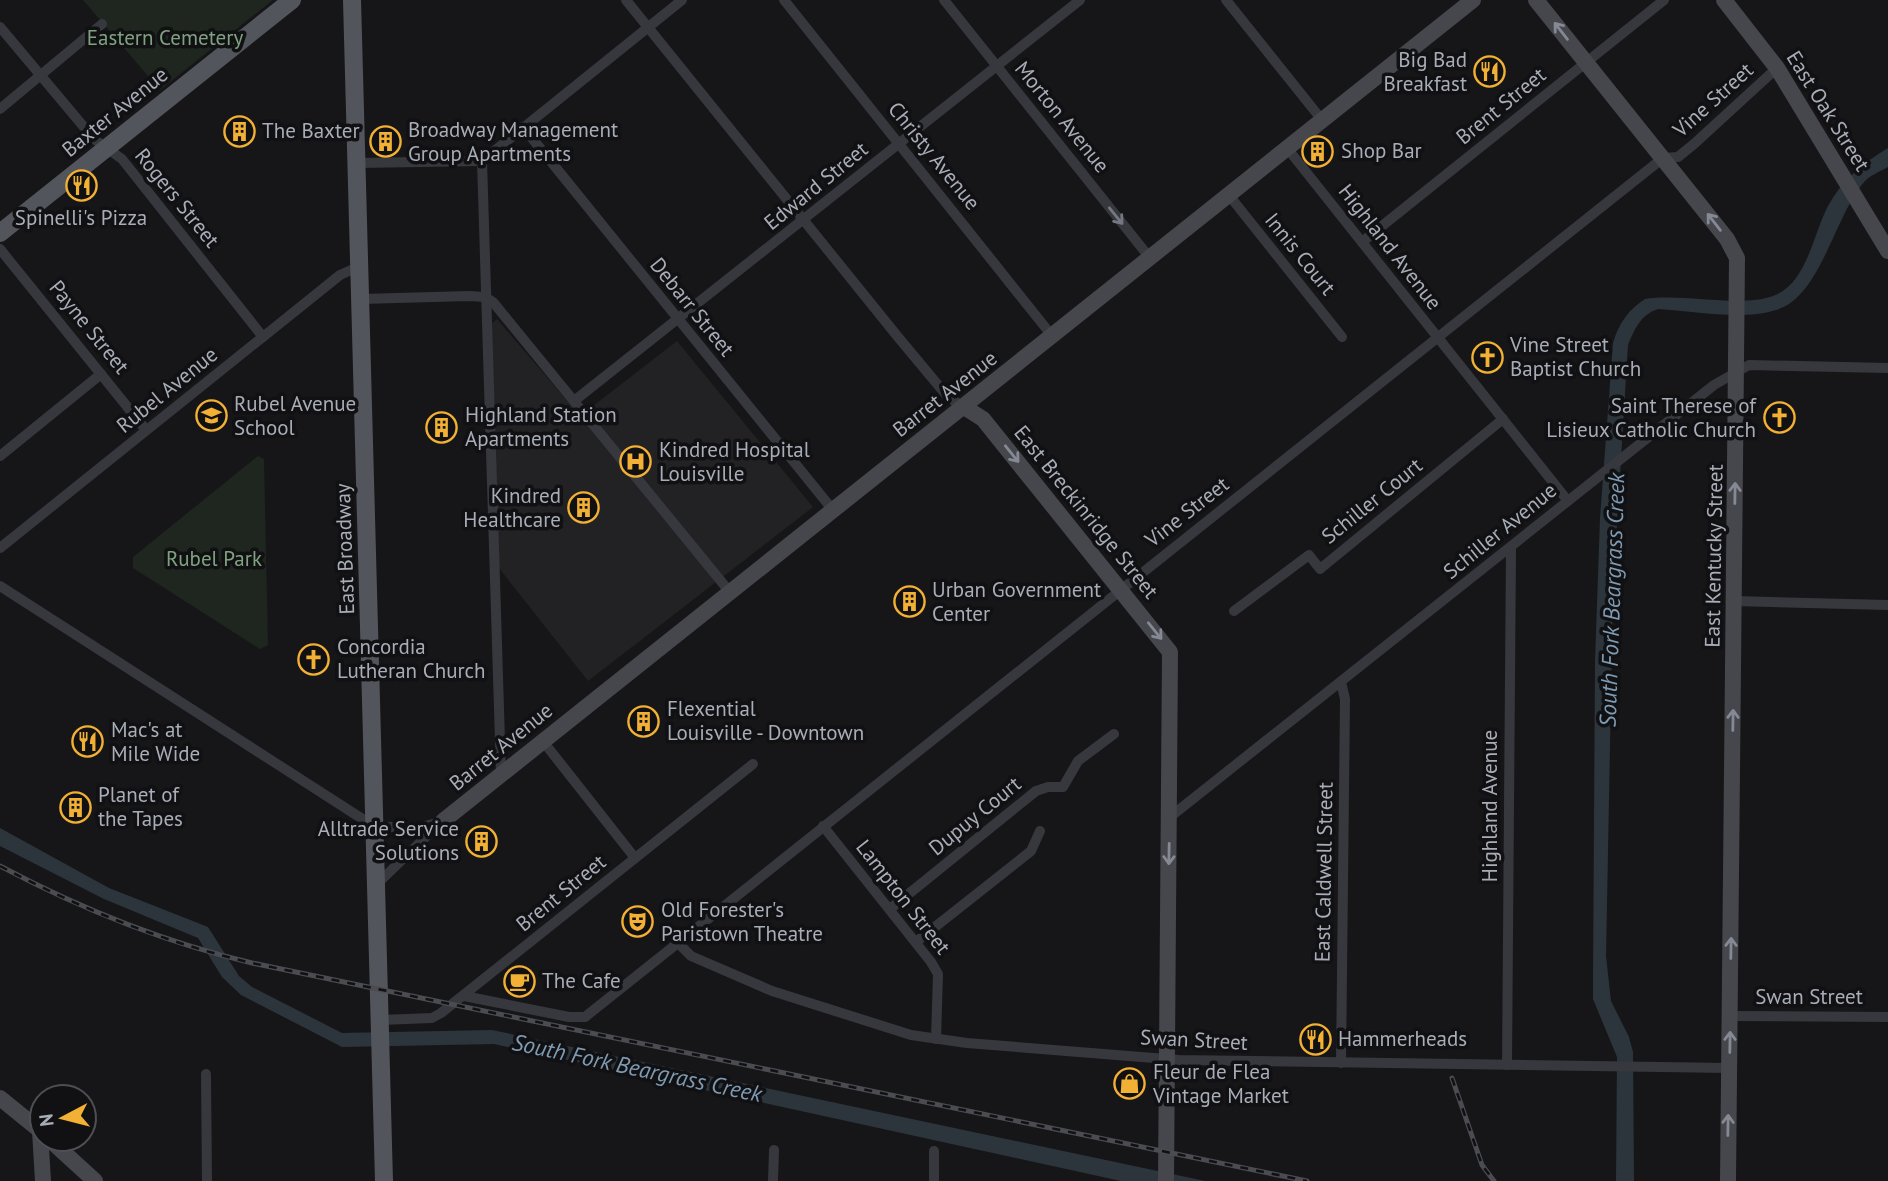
<svg xmlns="http://www.w3.org/2000/svg" width="1888" height="1181" font-family="'PT Sans',sans-serif">
<style>
.built{fill:#222225}
.green{fill:#1e261f}
.water{fill:#2c353c}
.lines{fill:none;stroke-linecap:round;stroke-linejoin:round}
.street{stroke:#37383d;stroke-width:10}
.secondary{stroke:#45474d;stroke-width:16}
.primary{stroke:#53555c;stroke-width:18}
.rail-casing{stroke:#4a4c52;stroke-width:5}
.rail{stroke:#111113;stroke-width:2.5;stroke-dasharray:8;stroke-linecap:butt}
.oneway{stroke:#858993}
.oneway2{stroke:#757881}
.labels{text-anchor:middle;stroke-width:7;stroke-linejoin:round;paint-order:stroke}
.park-label{font-size:21px;fill:#7fa381;stroke:#111113}
.poi-label{font-size:21px;fill:#a8adb8;stroke:#111113;text-anchor:start}
.street-label{font-size:21px;fill:#a8adb8;stroke:#111113}
.water-label{font-size:23px;font-style:italic;fill:#7f9bb3;stroke:#111113}
</style>
<rect width="100%" height="100%" fill="#161618"/>
<path class="built" d="M497,319l83,97 97,-75 136,166 -225,174 -89,-113 -8,-244z"/>
<g class="green">
<path d="M83,0h190l-113,90z"/>
<path d="M258,456l6,3 4,186 -8,4 -127,-81v-11z"/>
</g>
<g class="water">
<path d="M1888,148v19c-7,4 -17,8 -23,14 -31,35 -44,116 -89,129 -35,11 -81,1 -118,-1 -18,6 -23,20 -30,36l-15,244 -7,367 5,45 18,36 4,15 1,129h-18l1,-124 -24,-58v-18l2,-320 5,-143 13,-175c6,-20 15,-33 32,-44 38,-6 95,9 128,-3 34,-12 40,-62 55,-90 14,-26 35,-43 60,-58z"/>
<path d="M0,828l109,60 99,39 31,49 13,11 90,46 150,-3 713,151h-84l-627,-137 -152,3 -101,-52 -19,-18 -24,-39 -94,-39 -104,-53z"/>
</g>
<g class="lines">
<g class="street">
<path d="M626,0l272,337 50,60 16,10"/>
<path d="M784,0l269,337"/>
<path d="M944,0l206,258"/>
<path d="M1226,0l96,120"/>
<path d="M0,27l94,112 28,20 141,178"/>
<path d="M0,109l102,-85"/>
<path d="M523,127l309,382"/>
<path d="M1287,148l281,353"/>
<path d="M482,161l19,612"/>
<path d="M358,163l124,-2 200,-161"/>
<path d="M1228,194l114,143"/>
<path d="M1362,242l302,-242"/>
<path d="M0,249l146,181"/>
<path d="M361,299l108,-3 16,1 8,5 236,289"/>
<path d="M574,401l506,-401"/>
<path d="M0,456l101,-82"/>
<path d="M0,548l340,-273 20,-9"/>
<path d="M0,586l375,241h47l21,-6"/>
<path d="M1734,601l154,4"/>
<path d="M1234,611l75,-56 11,14 183,-150"/>
<path d="M1341,682l4,17 -4,364"/>
<path d="M542,740l93,118"/>
<path d="M1170,817l544,-432 35,-20 139,3"/>
<path d="M823,826l108,136 7,12 -2,65"/>
<path d="M377,884l61,-59"/>
<path d="M890,909l146,-118 12,-4h15l15,-26 36,-27"/>
<path d="M916,942l115,-91 9,-20"/>
<path d="M678,943l13,13 81,35 139,44 56,8 212,17 550,8"/>
<path d="M464,996l105,21h16l1078,-859 15,-1 16,-13 83,-76"/>
<path d="M1730,1016l158,1"/>
<path d="M380,1020l52,-2 9,-5 312,-249"/>
<path d="M1507,1065l4,-517"/>
<path d="M206,1074l1,107"/>
<path d="M773,1181l1,-31"/>
<path d="M934,1181v-30"/>
</g>
<g class="secondary">
<path d="M1536,0l191,239 10,19 -9,923"/>
<path d="M1724,0l53,68 111,183"/>
<path d="M964,407l19,12 187,233 -4,529"/>
<path d="M443,821l1030,-821"/>
<path d="M0,1098l42,34"/>
<path d="M40,1131l3,50"/>
<path d="M49,1139l46,42"/>
</g>
<g class="primary">
<path d="M352,0l32,1181"/>
<path d="M0,233l292,-233"/>
</g>
<defs>
<g id="rail">
<path d="M0,866c81,43 163,76 252,97l1055,218"/>
<path d="M1452,1078l30,87 12,16"/>
</g>
</defs>
<use href="#rail" class="rail-casing"/>
<use href="#rail" class="rail"/>
</g>
<defs><path id="oneway-shaft" d="M-6 0H5M1.5-3L5.5 0L1.5 3" fill="none" stroke-width="1.6" stroke-linecap="round" stroke-linejoin="round" transform="scale(1.75)"/></defs>
<g class="oneway">
<use href="#oneway-shaft" transform="translate(1561 31) rotate(-128)"/>
<use href="#oneway-shaft" transform="translate(1714 222) rotate(-128)"/>
<use href="#oneway-shaft" transform="translate(1012 454) rotate(51)"/>
<use href="#oneway-shaft" transform="translate(1735 493) rotate(-89)"/>
<use href="#oneway-shaft" transform="translate(1155 631) rotate(51)"/>
<use href="#oneway-shaft" transform="translate(1733 720) rotate(-89)"/>
<use href="#oneway-shaft" transform="translate(1169 854) rotate(91)"/>
<use href="#oneway-shaft" transform="translate(1731 948) rotate(-89)"/>
<use href="#oneway-shaft" transform="translate(1730 1042) rotate(-89)"/>
<use href="#oneway-shaft" transform="translate(1728 1125) rotate(-89)"/>
</g>
<use class="oneway2" href="#oneway-shaft" transform="translate(1116 216) rotate(51)"/>
<defs>
<symbol id="restaurant-ring" viewBox="-11 -11 22 22"><circle r="9.5" fill="#111113" stroke="#f2b134" stroke-width="1.5"/><path d="M-5-6h1v4h1v-4h1v4h1v-4h1v5L-1.5 .5V6h-2V.5L-5-1ZM5-6V6H3V1.5H1.5Q1.5-4 5-6Z" fill="#f2b134"/></symbol>
<symbol id="building-ring" viewBox="-11 -11 22 22"><circle r="9.5" fill="#111113" stroke="#f2b134" stroke-width="1.5"/><path d="M-4-6H4V6H1V3H-1V6H-4ZM-2.5-4.3h1.7v1.8h-1.7ZM.8-4.3h1.7v1.8H.8ZM-2.5-1h1.7V.8h-1.7ZM.8-1h1.7V.8H.8Z" fill="#f2b134"/></symbol>
<symbol id="church-ring" viewBox="-11 -11 22 22"><circle r="9.5" fill="#111113" stroke="#f2b134" stroke-width="1.5"/><path d="M-1.2-6h2.4v3.5h3.3v2.4h-3.3V6h-2.4V-.1h-3.3v-2.4h3.3Z" fill="#f2b134"/></symbol>
<symbol id="school-ring" viewBox="-11 -11 22 22"><circle r="9.5" fill="#111113" stroke="#f2b134" stroke-width="1.5"/><path d="M0-5L7-2L0 1L-7-2ZM-4 1L0 2.5L4 1V4Q0 6-4 4Z" fill="#f2b134"/></symbol>
<symbol id="hospital-ring" viewBox="-11 -11 22 22"><circle r="9.5" fill="#111113" stroke="#f2b134" stroke-width="1.5"/><path d="M-5-5h3v3.5h4V-5h3V5h-3V1.5h-4V5h-3Z" fill="#f2b134"/></symbol>
<symbol id="theatre-ring" viewBox="-11 -11 22 22"><circle r="9.5" fill="#111113" stroke="#f2b134" stroke-width="1.5"/><path d="M-5-5.5Q0-4 5-5.5V0Q5 5 0 6Q-5 5-5 0ZM-3.3-2.5H-1v1.5H-3.3ZM1-2.5H3.3v1.5H1ZM-2.8 1Q0 5.5 2.8 1Z" fill="#f2b134"/></symbol>
<symbol id="cafe-ring" viewBox="-11 -11 22 22"><circle r="9.5" fill="#111113" stroke="#f2b134" stroke-width="1.5"/><path d="M-5.5-4.5H6V0H3Q3 3.5 0 3.5H-2.5Q-5.5 3.5-5.5 0ZM3-3.2v2h1.7v-2ZM-6 4.5H4V6H-6Z" fill="#f2b134"/></symbol>
<symbol id="shop-ring" viewBox="-11 -11 22 22"><circle r="9.5" fill="#111113" stroke="#f2b134" stroke-width="1.5"/><path d="M-5-2.5h2.3a2.7 3.5 0 0 1 5.4 0H5L5.5 6h-11ZM-1.5-2.5h3a1.5 2.3 0 0 0-3 0Z" fill="#f2b134"/></symbol>
</defs>
<g fill-rule="evenodd">
<use href="#restaurant-ring" x="1472" y="54" width="35" height="35"/>
<use href="#building-ring" x="222" y="114" width="35" height="35"/>
<use href="#building-ring" x="368" y="124" width="35" height="35"/>
<use href="#building-ring" x="1300" y="134" width="35" height="35"/>
<use href="#restaurant-ring" x="64" y="168" width="35" height="35"/>
<use href="#church-ring" x="1470" y="340" width="35" height="35"/>
<use href="#school-ring" x="194" y="398" width="35" height="35"/>
<use href="#church-ring" x="1762" y="400" width="35" height="35"/>
<use href="#building-ring" x="424" y="410" width="35" height="35"/>
<use href="#hospital-ring" x="618" y="444" width="35" height="35"/>
<use href="#building-ring" x="566" y="490" width="35" height="35"/>
<use href="#building-ring" x="892" y="584" width="35" height="35"/>
<use href="#church-ring" x="296" y="642" width="35" height="35"/>
<use href="#building-ring" x="626" y="704" width="35" height="35"/>
<use href="#restaurant-ring" x="70" y="724" width="35" height="35"/>
<use href="#building-ring" x="58" y="790" width="35" height="35"/>
<use href="#building-ring" x="464" y="824" width="35" height="35"/>
<use href="#theatre-ring" x="620" y="904" width="35" height="35"/>
<use href="#cafe-ring" x="502" y="964" width="35" height="35"/>
<use href="#restaurant-ring" x="1298" y="1022" width="35" height="35"/>
<use href="#shop-ring" x="1112" y="1066" width="35" height="35"/>
</g>
<g class="labels">
<g class="park-label">
<text x="165" y="45">Eastern Cemetery</text>
<text x="214" y="566">Rubel Park</text>
</g>
<g class="poi-label">
<text x="1467" y="67" text-anchor="end">Big Bad<tspan x="1467" dy="24">Breakfast</tspan></text>
<text x="408" y="137">Broadway Management<tspan x="408" dy="24">Group Apartments</tspan></text>
<text x="262" y="138">The Baxter</text>
<text x="1341" y="158">Shop Bar</text>
<text x="81" y="225" text-anchor="middle">Spinelli's Pizza</text>
<text x="1510" y="352">Vine Street<tspan x="1510" dy="24">Baptist Church</tspan></text>
<text x="234" y="411">Rubel Avenue<tspan x="234" dy="24">School</tspan></text>
<text x="1756" y="413" text-anchor="end">Saint Therese of<tspan x="1756" dy="24">Lisieux Catholic Church</tspan></text>
<text x="465" y="422">Highland Station<tspan x="465" dy="24">Apartments</tspan></text>
<text x="659" y="457">Kindred Hospital<tspan x="659" dy="24">Louisville</tspan></text>
<text x="561" y="503" text-anchor="end">Kindred<tspan x="561" dy="24">Healthcare</tspan></text>
<text x="932" y="597">Urban Government<tspan x="932" dy="24">Center</tspan></text>
<text x="337" y="654">Concordia<tspan x="337" dy="24">Lutheran Church</tspan></text>
<text x="667" y="716">Flexential<tspan x="667" dy="24">Louisville - Downtown</tspan></text>
<text x="111" y="737">Mac's at<tspan x="111" dy="24">Mile Wide</tspan></text>
<text x="98" y="802">Planet of<tspan x="98" dy="24">the Tapes</tspan></text>
<text x="459" y="836" text-anchor="end">Alltrade Service<tspan x="459" dy="24">Solutions</tspan></text>
<text x="661" y="917">Old Forester's<tspan x="661" dy="24">Paristown Theatre</tspan></text>
<text x="542" y="988">The Cafe</text>
<text x="1338" y="1046">Hammerheads</text>
<text x="1153" y="1079">Fleur de Flea<tspan x="1153" dy="24">Vintage Market</tspan></text>
</g>
<g class="street-label">
<text transform="translate(1713 100) rotate(-42)" y="7">Vine Street</text>
<text transform="translate(1501 106) rotate(-39)" y="7">Brent Street</text>
<text transform="translate(1828 111) rotate(58)" y="7">East Oak Street</text>
<text transform="translate(115 112) rotate(-39)" y="7">Baxter Avenue</text>
<text transform="translate(1062 117) rotate(51)" y="7">Morton Avenue</text>
<text transform="translate(934 156) rotate(51)" y="7">Christy Avenue</text>
<text transform="translate(816 186) rotate(-39)" y="7">Edward Street</text>
<text transform="translate(177 198) rotate(51)" y="7">Rogers Street</text>
<text transform="translate(1390 247) rotate(52)" y="7">Highland Avenue</text>
<text transform="translate(1300 254) rotate(51)" y="7">Innis Court</text>
<text transform="translate(692 307) rotate(51)" y="7">Debarr Street</text>
<text transform="translate(89 327) rotate(51)" y="7">Payne Street</text>
<text transform="translate(167 390) rotate(-39)" y="7">Rubel Avenue</text>
<text transform="translate(945 394) rotate(-38)" y="7">Barret Avenue</text>
<text transform="translate(1372 501) rotate(-39)" y="7">Schiller Court</text>
<text transform="translate(1086 512) rotate(51)" y="7">East Breckinridge Street</text>
<text transform="translate(1187 512) rotate(-38)" y="7">Vine Street</text>
<text transform="translate(1500 531) rotate(-39)" y="7">Schiller Avenue</text>
<text transform="translate(345 549) rotate(-92)" y="7">East Broadway</text>
<text transform="translate(1714 556) rotate(-89)" y="7">East Kentucky Street</text>
<text transform="translate(501 747) rotate(-39)" y="7">Barret Avenue</text>
<text transform="translate(1490 806) rotate(-90)" y="7">Highland Avenue</text>
<text transform="translate(975 816) rotate(-39)" y="7">Dupuy Court</text>
<text transform="translate(1324 872) rotate(-89)" y="7">East Caldwell Street</text>
<text transform="translate(561 893) rotate(-39)" y="7">Brent Street</text>
<text transform="translate(903 897) rotate(52)" y="7">Lampton Street</text>
<text x="1809" y="1004">Swan Street</text>
<text transform="translate(1194 1040) rotate(3)" y="7">Swan Street</text>
</g>
<g class="water-label">
<text transform="translate(1612 600) rotate(-88)" y="8">South Fork Beargrass Creek</text>
<text transform="translate(637 1068) rotate(12)" y="8">South Fork Beargrass Creek</text>
</g>
</g>
<g transform="translate(63 1118) rotate(263)"><circle r="33" fill="#111113" stroke="#4d4f55" stroke-width="2"/>
<path d="M0-5L12 26L0 18L-12 26Z" fill="#f2b134"/>
<text y="-10" font-size="19" font-weight="bold" text-anchor="middle" fill="#a8adb8">N</text>
</g>
</svg>
